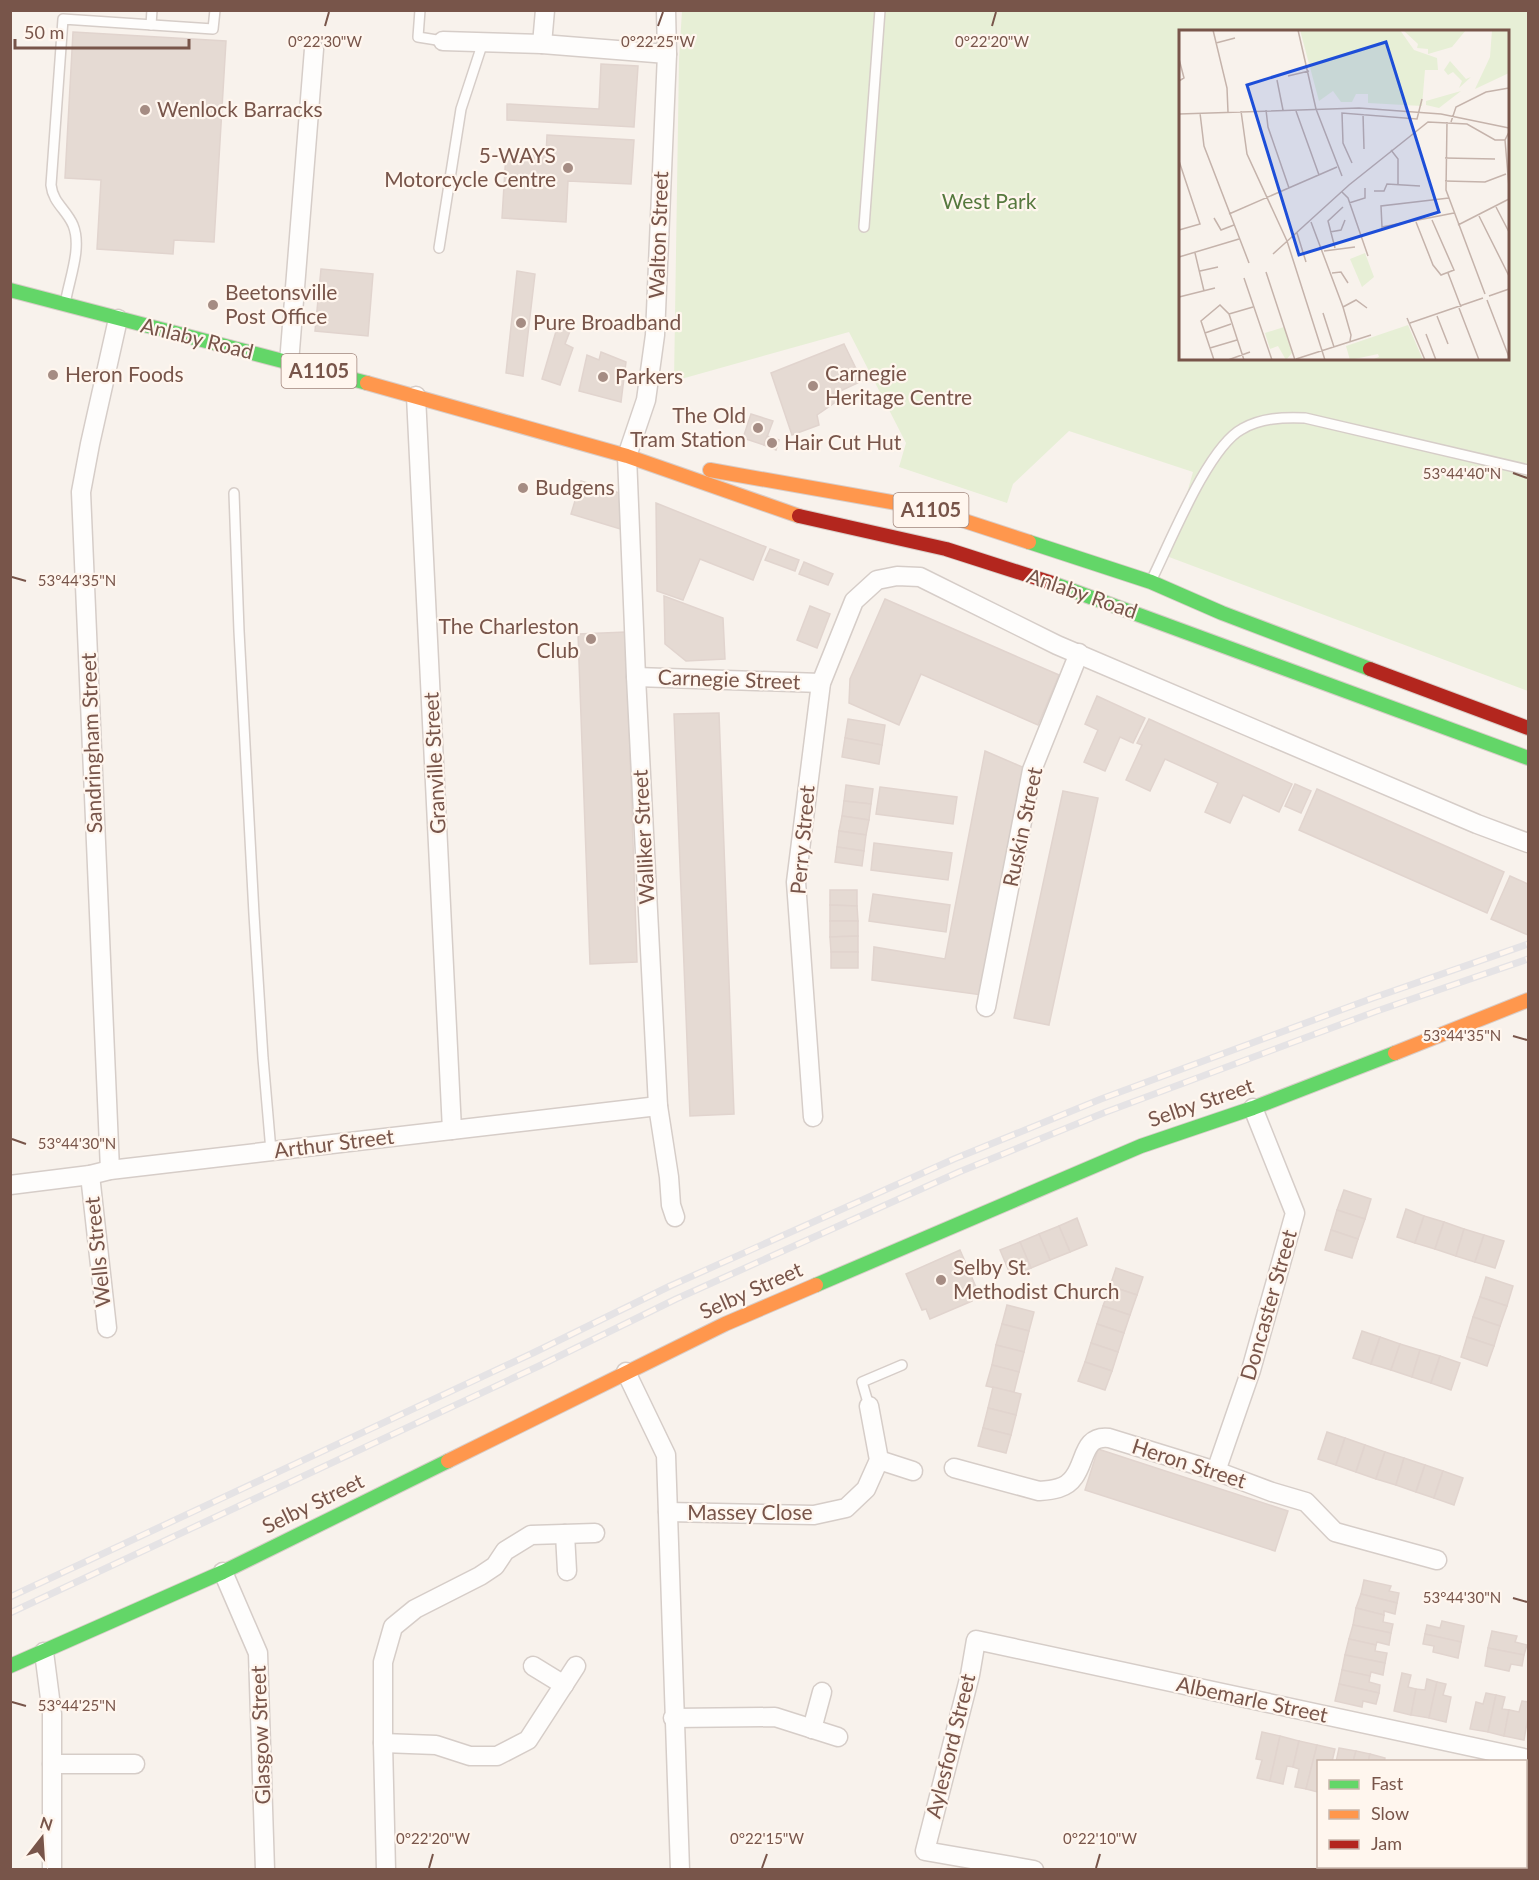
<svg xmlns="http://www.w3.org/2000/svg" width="1539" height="1880" font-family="Lato,sans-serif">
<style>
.green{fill:#e7efd6;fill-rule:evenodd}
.building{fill:#e5dad3;stroke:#e1d4ce;stroke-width:1.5}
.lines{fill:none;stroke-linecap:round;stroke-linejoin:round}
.lane-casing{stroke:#d6cdc8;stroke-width:12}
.street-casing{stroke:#d6cdc8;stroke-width:21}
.fast-casing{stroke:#d8cdc8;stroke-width:16}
.slow-casing{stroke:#d8cdc8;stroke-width:16}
.jam-casing{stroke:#d8cdc8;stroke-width:16}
.lane{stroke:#fefdfc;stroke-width:9}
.street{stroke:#fefdfc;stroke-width:18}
.fast{stroke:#63d668;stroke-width:14}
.slow{stroke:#ff974d;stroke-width:14}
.jam{stroke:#b3261e;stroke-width:14}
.rail-casing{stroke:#e5e3e5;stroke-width:7}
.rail{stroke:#fff6ee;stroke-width:4.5;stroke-dasharray:14;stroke-linecap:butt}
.ticks{fill:none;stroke:#78554a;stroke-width:2}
.poi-dot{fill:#a58c83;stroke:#fff6ee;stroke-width:2}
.labels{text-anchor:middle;stroke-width:4.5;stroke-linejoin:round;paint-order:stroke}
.shield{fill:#fff6ee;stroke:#a0857b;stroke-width:1.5}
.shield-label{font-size:20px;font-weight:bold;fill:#78554a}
.poi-label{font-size:21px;fill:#78554a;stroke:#fff6ee;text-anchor:start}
.park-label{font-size:21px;fill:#56793e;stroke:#fff6ee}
.street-label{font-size:21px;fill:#78554a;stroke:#fff6ee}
.inset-road{fill:none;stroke:#c5b3ab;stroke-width:1.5}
.view{fill:#1d4ed8;fill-opacity:0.15;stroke:#1d4ed8;stroke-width:3}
.inset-edge{fill:none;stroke:#78554a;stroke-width:3}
.ticks-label{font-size:15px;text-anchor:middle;fill:#78554a;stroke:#fff6ee;stroke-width:4.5;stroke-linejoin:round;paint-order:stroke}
</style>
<rect width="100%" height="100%" fill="#f8f2ec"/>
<path class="green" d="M682,11h846v680l-359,-134 24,-85 -124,-41 -56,53 -6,19 -108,-36 7,-24 -57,-111 -175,49 5,-322zM1180,32h328v326h-328z"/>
<g class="building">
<path d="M73,32l153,9 -12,201 -40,-2 -1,14 -76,-5 4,-69 -36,-2z"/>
<path d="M601,64l37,2 -4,61 -127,-7v-16l92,5z"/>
<path d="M547,135l87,5 -3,44 -63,-3 -2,41 -64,-4 4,-65 40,3z"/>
<path d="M321,269l52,5 -5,62 -53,-5z"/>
<path d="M517,271l18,3 -12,102 -17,-3z"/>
<path d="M557,328l13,3 -5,13 8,4 -13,37 -18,-6z"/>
<path d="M844,344l18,37 -24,11 -1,9 -20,14 2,10 -27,10 -21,-62z"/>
<path d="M601,352l25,10 -5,40 -42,-11 8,-36 12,5z"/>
<path d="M751,414l22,7 -9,24 -21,-7z"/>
<path d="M767,436l12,4 -3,10 -12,-5z"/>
<path d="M581,481l45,14 1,36 -56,-17z"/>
<path d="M656,503l110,44 -13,33 -53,-21 -17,41 -26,-9z"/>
<path d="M770,549l29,11 -4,11 -30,-11z"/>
<path d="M804,562l29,12 -5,11 -29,-11z"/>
<path d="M664,596l59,22 2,41 -39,2 -21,-17z"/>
<path d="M885,599l174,76 -21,50 -117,-51 -22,51 -50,-22 1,-24z"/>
<path d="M810,606l20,8 -13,34 -20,-8z"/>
<path d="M626,632l11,330 -47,2 -12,-330z"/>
<path d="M1097,696l48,22 -12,25 -13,-6 -15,34 -21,-9 14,-32 -13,-6z"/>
<path d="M719,713l15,401 -44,2 -16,-402z"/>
<path d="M848,719l37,6 -3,20 -37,-7z"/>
<path d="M1149,719l143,65 -13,28 -36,-17 -13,28 -25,-11 13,-29 -53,-24 -15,32 -24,-11 16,-35 -5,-2z"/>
<path d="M845,738l37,7 -3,19 -37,-7z"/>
<path d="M985,751l42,18 -45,226 -110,-15 2,-33 71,12z"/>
<path d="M1295,784l16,7 -10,22 -16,-7z"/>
<path d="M846,785l27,4 -2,15 -27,-3z"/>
<path d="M880,787l77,10 -4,27 -77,-10z"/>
<path d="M1317,789l187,83 -17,41 -188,-83z"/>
<path d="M1063,791l35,7 -49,227 -35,-7z"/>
<path d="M844,801l27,3 -2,16 -27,-4z"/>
<path d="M842,816l27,4 -3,15 -27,-4z"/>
<path d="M839,831l27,4 -2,16 -27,-4z"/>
<path d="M874,843l78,10 -4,27 -77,-10z"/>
<path d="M837,847l27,4 -2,15 -27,-4z"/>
<path d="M1510,876l18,8v51l-37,-16z"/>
<path d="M830,890h27v16l-27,-1z"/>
<path d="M873,894l77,11 -4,27 -77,-11z"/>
<path d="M830,905l27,1 1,15h-28z"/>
<path d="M830,921h28v15l-28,1z"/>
<path d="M858,936v16h-27l-1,-15z"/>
<rect x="831" y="952" width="27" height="16"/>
<path d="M1344,1190l27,9 -6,20 -28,-9z"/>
<path d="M1406,1209l18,7 -9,27 -18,-6z"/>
<path d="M1337,1210l28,9 -7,20 -27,-9z"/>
<path d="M1424,1216l20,6 -9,27 -20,-6z"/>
<path d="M1077,1218l10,27 -17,7 -11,-26z"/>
<path d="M1444,1222l20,7 -8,27 -21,-7z"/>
<path d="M1059,1226l11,26 -20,8 -11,-26z"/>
<path d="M1464,1229l20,6 -9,27 -19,-6z"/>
<path d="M1331,1230l27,9 -6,19 -27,-8z"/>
<path d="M1039,1234l11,26 -19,8 -11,-26z"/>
<path d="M1484,1235l20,6 -9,27 -20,-6z"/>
<path d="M1020,1242l11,26 -20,8 -11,-26z"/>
<path d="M960,1250l16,37 -9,4 5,10 -42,18 -4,-10 -4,1 -16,-36z"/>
<path d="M1116,1268l27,9 -6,18 -27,-9z"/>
<path d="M1486,1277l27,9 -6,20 -27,-9z"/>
<path d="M1110,1286l27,9 -7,20 -27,-9z"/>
<path d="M1480,1297l27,9 -7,20 -27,-9z"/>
<path d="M1007,1305l27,7 -5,19 -27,-7z"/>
<path d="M1103,1306l27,9 -6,18 -27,-9z"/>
<path d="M1473,1317l27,9 -6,20 -27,-9z"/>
<path d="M1002,1324l27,7 -5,21 -28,-7z"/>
<path d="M1097,1324l27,9 -6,19 -27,-9z"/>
<path d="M1362,1331l18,6 -9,27 -18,-6z"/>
<path d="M1380,1337l20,7 -9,26 -20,-6z"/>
<path d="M1467,1337l27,9 -7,20 -26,-9z"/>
<path d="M1091,1343l27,9 -6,19 -27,-9z"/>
<path d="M1400,1344l20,6 -8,27 -21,-7z"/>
<path d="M996,1345l28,7 -5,20 -27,-7z"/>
<path d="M1420,1350l20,6 -9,27 -19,-6z"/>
<path d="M1440,1356l20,7 -9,27 -20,-7z"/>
<path d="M1085,1362l27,9 -7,19 -27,-9z"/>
<path d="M992,1365l27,7 -5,20 -28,-6z"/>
<path d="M993,1387l28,7 -5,21 -28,-7z"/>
<path d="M988,1408l28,7 -5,20 -28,-7z"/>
<path d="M983,1428l28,7 -5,18 -28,-7z"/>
<path d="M1327,1432l18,6 -9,27 -18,-6z"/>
<path d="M1345,1438l20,7 -9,27 -20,-7z"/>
<path d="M1365,1445l20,7 -9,27 -20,-7z"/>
<path d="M1098,1449l190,62 -13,40 -190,-61z"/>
<path d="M1385,1452l19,6 -8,27 -20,-6z"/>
<path d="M1404,1458l21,7 -9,27 -20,-7z"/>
<path d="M1425,1465l18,6 -9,27 -18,-6z"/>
<path d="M1443,1471l20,7 -9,27 -20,-7z"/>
<path d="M1364,1580l27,6 -2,5 10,2 -2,10 -36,-9z"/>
<path d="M1361,1594l36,9 -2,11 -11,-3v4l-28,-7z"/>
<path d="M1356,1608l28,7 -1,7 10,2 -2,9 -38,-8z"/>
<path d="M1442,1621l22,5 -3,16 -36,-8 2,-9 13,3z"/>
<path d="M1353,1625l38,8 -2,12 -12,-3 -1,3 -27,-6z"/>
<path d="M1492,1631l25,5 -2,6 12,3 -3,10 -36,-7z"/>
<path d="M1425,1634l36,8 -3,16 -25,-6 1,-6 -11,-2z"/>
<path d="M1349,1639l27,6 -1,6 12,2 -2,10 -40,-8z"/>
<path d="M1488,1648l36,7 -2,11 -11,-2 -2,7 -24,-5z"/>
<path d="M1345,1655l40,8 -2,12 -12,-3 -1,4 -28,-6z"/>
<path d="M1342,1670l28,6 -1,6 11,3 -1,8 -40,-9z"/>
<path d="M1402,1673l9,2 -3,12 8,2 -5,26 -17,-4z"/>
<path d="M1427,1679l10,3 -8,36 -18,-3 5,-26 9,1z"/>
<path d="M1437,1682l9,2 -3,11 8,2 -5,25 -17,-4z"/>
<path d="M1339,1684l40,9 -3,11 -13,-3 -1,6 -27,-6z"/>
<path d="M1486,1693l10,2 -8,37 -18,-3 6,-27 7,2z"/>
<path d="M1496,1695l9,2 -3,12 7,1 -5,26 -16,-4z"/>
<path d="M1522,1701l6,1v15l-4,23 -20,-4 5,-26 10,2z"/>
<path d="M1262,1732l18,4 -10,45 -13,-3 5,-18 -6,-1z"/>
<path d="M1280,1736l19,5 -6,26 -6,-1 -4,18 -13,-3z"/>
<path d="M1299,1741l18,4 -11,44 -11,-2 4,-18 -6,-2z"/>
<path d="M1317,1745l18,4 -3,13h-14v30l-12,-3z"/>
<path d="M1339,1748l17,3 -3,11h-17z"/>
<path d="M1356,1751l14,3 -2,8h-15z"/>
<path d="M1370,1754l15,4 -1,4h-16z"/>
</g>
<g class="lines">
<defs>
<g id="lane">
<path d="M420,10l-2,27 25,4"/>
<path d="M151,25l1,-15"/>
<path d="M864,227l16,-217"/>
<path d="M439,248l22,-139 22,-67"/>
<path d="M66,299c4,-22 16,-52 7,-74 -7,-16 -20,-22 -22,-40l12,-166 150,10 2,-19"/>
<path d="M234,493l5,138 15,283 9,144 8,93"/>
<path d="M1152,579c18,-36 56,-132 90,-150 19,-11 41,-12 63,-11l223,52"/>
<path d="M869,1406l-7,-24 40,-17"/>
</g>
<g id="street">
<path d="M666,10l1,44 -12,281 -9,65 -19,56 9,221 22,429 11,71 2,28 4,12"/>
<path d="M443,41l99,3 125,10"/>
<path d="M542,44l3,-34"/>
<path d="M289,363l25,-314"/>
<path d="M416,396l36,734"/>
<path d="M636,677l185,6"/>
<path d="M986,1007l46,-237 47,-117"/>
<path d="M813,1117l-17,-235 25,-199 33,-82 23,-21 20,-4 23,1 137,68 420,179 51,19"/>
<path d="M110,1170l-29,-678 9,-48 28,-125"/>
<path d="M90,1175l17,153"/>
<path d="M10,1185l80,-10 20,-5 548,-64"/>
<path d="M626,1372l40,83 14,415"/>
<path d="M879,1460l34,11"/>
<path d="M954,1468l85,23c13,-1 27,-2 35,-14 12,-16 9,-42 35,-39l107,33 56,21 34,10 29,30 102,28"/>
<path d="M1216,1471l35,-101 44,-157 -42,-105"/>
<path d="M668,1512l146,3 32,-7 20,-19 13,-29 -10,-54"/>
<path d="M565,1534l2,37"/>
<path d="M223,1572l35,81 7,217"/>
<path d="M44,1652l8,62v156"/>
<path d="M533,1666l31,19"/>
<path d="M673,1718l102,-1 63,20"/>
<path d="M812,1729l10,-37"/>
<path d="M383,1743l53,2 34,11h27l31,-16 48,-74"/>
<path d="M52,1764h83"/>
<path d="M386,1870l-3,-127v-81l10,-35 22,-18 65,-33 15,-10 10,-15 26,-16 64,-2"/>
<path d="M1034,1870l-109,-19 45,-176 6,-35 552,119"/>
</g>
<g id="fast">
<path d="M10,290l357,93"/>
<path d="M1029,542l122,40 71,31 148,56"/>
<path d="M1052,583l476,175"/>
<path d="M816,1285l325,-139 112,-38 142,-55"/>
<path d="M10,1666l213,-94 225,-111"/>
</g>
<g id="slow">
<path d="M367,383l260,73 172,60"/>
<path d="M710,470l215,38 104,34"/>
<path d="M1395,1053l133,-53"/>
<path d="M448,1461l277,-137 91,-39"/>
</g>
<g id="jam">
<path d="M799,516l147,33 106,34"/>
<path d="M1370,669l158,59"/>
</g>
</defs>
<use href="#lane" class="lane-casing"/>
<use href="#street" class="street-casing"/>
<use href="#fast" class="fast-casing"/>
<use href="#slow" class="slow-casing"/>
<use href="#jam" class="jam-casing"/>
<use href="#lane" class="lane"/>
<use href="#street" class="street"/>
<use href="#fast" class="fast"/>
<use href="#slow" class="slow"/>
<use href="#jam" class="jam"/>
<defs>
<g id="rail">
<path d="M10,1597l523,-244 137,-67 284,-127 147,-60 272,-101 155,-54"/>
<path d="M10,1613l529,-247 137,-67 283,-127 147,-60 271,-101 151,-52"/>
</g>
</defs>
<use href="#rail" class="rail-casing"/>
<use href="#rail" class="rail"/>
</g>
<path class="ticks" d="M325,26l4,-14M658,26l5,-14M992,26l4,-14M1513,473l14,5M12,577l14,4M1513,1036l14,4M12,1139l14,5M1513,1598l14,4M12,1702l14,4M429,1868l4,-14M762,1868l5,-14M1096,1868l4,-14"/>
<g class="poi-dot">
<circle cx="145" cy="110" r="6"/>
<circle cx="568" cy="168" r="6"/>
<circle cx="213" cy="305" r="6"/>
<circle cx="521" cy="323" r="6"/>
<circle cx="53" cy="375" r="6"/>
<circle cx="603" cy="377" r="6"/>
<circle cx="813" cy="386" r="6"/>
<circle cx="758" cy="428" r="6"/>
<circle cx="772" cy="443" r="6"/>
<circle cx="523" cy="488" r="6"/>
<circle cx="591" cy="639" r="6"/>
<circle cx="941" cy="1280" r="6"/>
</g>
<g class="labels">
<g class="shield">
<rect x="281.5" y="354" width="75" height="34" rx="4.5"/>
<rect x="893.5" y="493" width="75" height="34" rx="4.5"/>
</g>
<g class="shield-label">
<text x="319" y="378">A1105</text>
<text x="931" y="517">A1105</text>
</g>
<g class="poi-label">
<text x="157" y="117">Wenlock Barracks</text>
<text x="556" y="163" text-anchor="end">5-WAYS<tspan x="556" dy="24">Motorcycle Centre</tspan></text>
<text x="225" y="300">Beetonsville<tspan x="225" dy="24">Post Office</tspan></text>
<text x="533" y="330">Pure Broadband</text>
<text x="825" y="381">Carnegie<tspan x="825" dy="24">Heritage Centre</tspan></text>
<text x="65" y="382">Heron Foods</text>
<text x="615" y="384">Parkers</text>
<text x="746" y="423" text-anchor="end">The Old<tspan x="746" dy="24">Tram Station</tspan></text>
<text x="784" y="450">Hair Cut Hut</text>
<text x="535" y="495">Budgens</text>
<text x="579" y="634" text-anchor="end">The Charleston<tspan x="579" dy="24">Club</tspan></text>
<text x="953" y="1275">Selby St.<tspan x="953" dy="24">Methodist Church</tspan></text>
</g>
<g class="park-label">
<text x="989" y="209">West Park</text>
</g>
<g class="street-label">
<text transform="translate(659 235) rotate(-88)" y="7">Walton Street</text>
<text transform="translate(197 339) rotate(14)" y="7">Anlaby Road</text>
<text transform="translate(1082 594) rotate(19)" y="7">Anlaby Road</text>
<text transform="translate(729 680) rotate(2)" y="7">Carnegie Street</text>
<text transform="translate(92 743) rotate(-92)" y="7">Sandringham Street</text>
<text transform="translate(435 763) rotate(-93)" y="7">Granville Street</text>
<text transform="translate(1023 827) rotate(-78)" y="7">Ruskin Street</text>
<text transform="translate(644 837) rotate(-93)" y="7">Walliker Street</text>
<text transform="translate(803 840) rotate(-85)" y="7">Perry Street</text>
<text transform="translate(1201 1103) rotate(-19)" y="7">Selby Street</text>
<text transform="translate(334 1144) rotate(-7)" y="7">Arthur Street</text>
<text transform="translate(98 1252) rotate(-96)" y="7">Wells Street</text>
<text transform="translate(751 1291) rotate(-24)" y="7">Selby Street</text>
<text transform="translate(1269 1305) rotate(-74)" y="7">Doncaster Street</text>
<text transform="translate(1189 1464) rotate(18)" y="7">Heron Street</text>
<text transform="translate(313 1504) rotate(-26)" y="7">Selby Street</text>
<text x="750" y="1520">Massey Close</text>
<text transform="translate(1252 1700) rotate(12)" y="7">Albemarle Street</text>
<text transform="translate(261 1735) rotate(-92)" y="7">Glasgow Street</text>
<text transform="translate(951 1746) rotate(-76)" y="7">Aylesford Street</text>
</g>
</g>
<g transform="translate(1179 30)">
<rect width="330" height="330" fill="#f8f2ec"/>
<path d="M121,0h100l14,20 23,8 1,12h-13l-3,36 -54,-3v-9h-12l-4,8h-11l-8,-11 -14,10zM224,0h63l-14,17 -24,7v-5l-11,-1 1,-4zM313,0h17v43l-34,16 15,-32zM271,31l16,18 5,-2 -12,11 3,-7 -9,-9 -5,3 -4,-5zM282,61l-22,17 -13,-3v-4zM186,223l9,24 -12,10 -12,-28zM229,295l15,35h-52l8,-3 -1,-3 -28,6 -4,-14zM105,297l8,26 -6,7 -8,-14 -8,3 -5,-16z" fill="#e7efd6"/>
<path class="inset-road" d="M34,0l14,58 1,24M119,0l18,79 26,67M37,13l19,-5M0,29l5,19 -5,3M109,46l21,-5M98,50l6,30M87,80l2,17 21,61M62,81l6,43 40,87 38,119M117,81l23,64M21,83l4,33 45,117M0,84l180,-6 82,6 68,14M184,84l1,35M268,92l-1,68 39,104M272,92l5,-15 30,-15 23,-4M330,102l-4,8 4,47M212,120l7,9v25M266,128l50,1M0,131l21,63 -21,6M173,133l-9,-20 -1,-30 75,6 5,-20M266,151l40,1 21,-8M195,161h10l3,-7 33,2M163,162l6,6 20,58M270,168l-68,8 1,21 72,-14M170,173l16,-5v-10M317,177l13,25M50,184l108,-47M300,186l30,60M35,188l7,12 13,-5M132,192l32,85 8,28 -1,6M237,192l17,43 8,10 13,-5 -22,-50M279,195l51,-26M151,202l11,-2 4,-10M118,203l9,29M156,218l-7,-27 15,-14M145,221l31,-4M16,223l9,38M94,224l76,-69 79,-63 39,2 28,16h10M0,227l60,-18M21,241l18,-4M87,242l29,88M153,243l9,-1 7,11M269,243l13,34M65,248l28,82M310,266l20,-7M0,267l36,-9M308,270l22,57M164,277l13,-7 11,8M280,278l20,52M144,283l11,34M50,284l24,-7M258,286l11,28M228,288l18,42M231,293l73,-25M26,303l26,-9M247,304l10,26M31,318l27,-8M117,329l75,-24M35,330l-13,-39 19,-16 9,9 15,46M49,330l22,-8"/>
<path class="view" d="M207,12l53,170 -140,43 -52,-170z"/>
<rect width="330" height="330" class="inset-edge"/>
</g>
<g class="ticks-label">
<text x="325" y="47">0°22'30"W</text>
<text x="658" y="47">0°22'25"W</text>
<text x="992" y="47">0°22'20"W</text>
<text x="1462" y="479">53°44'40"N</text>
<text x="77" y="586">53°44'35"N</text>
<text x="1462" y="1041">53°44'35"N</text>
<text x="77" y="1149">53°44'30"N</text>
<text x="1462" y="1603">53°44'30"N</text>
<text x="77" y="1711">53°44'25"N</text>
<text x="433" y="1844">0°22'20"W</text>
<text x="767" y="1844">0°22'15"W</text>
<text x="1100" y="1844">0°22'10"W</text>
</g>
<rect width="1539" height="1880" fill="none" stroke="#78554a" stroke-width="24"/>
<rect x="1317" y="1760" width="210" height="108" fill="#fff6ee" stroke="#c9b6ac" stroke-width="1.5"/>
<rect x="1329" y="1780" width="30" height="9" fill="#63d668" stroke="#c9b6ac" stroke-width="1.5"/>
<text x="1371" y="1790" font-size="18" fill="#78554a">Fast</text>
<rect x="1329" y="1810" width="30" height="9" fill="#ff974d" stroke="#c9b6ac" stroke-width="1.5"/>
<text x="1371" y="1820" font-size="18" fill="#78554a">Slow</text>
<rect x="1329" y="1840" width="30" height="9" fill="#b3261e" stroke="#c9b6ac" stroke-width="1.5"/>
<text x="1371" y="1850" font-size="18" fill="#78554a">Jam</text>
<g transform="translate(42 1838) rotate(17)" stroke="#fff6ee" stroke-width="4.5" paint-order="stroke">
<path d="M0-4.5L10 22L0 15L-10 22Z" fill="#78554a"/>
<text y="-9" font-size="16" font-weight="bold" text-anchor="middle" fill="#78554a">N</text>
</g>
<path d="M15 39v9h174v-9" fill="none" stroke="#78554a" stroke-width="3"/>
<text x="24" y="39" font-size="18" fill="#78554a" stroke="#fff6ee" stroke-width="4.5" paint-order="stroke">50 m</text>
</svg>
